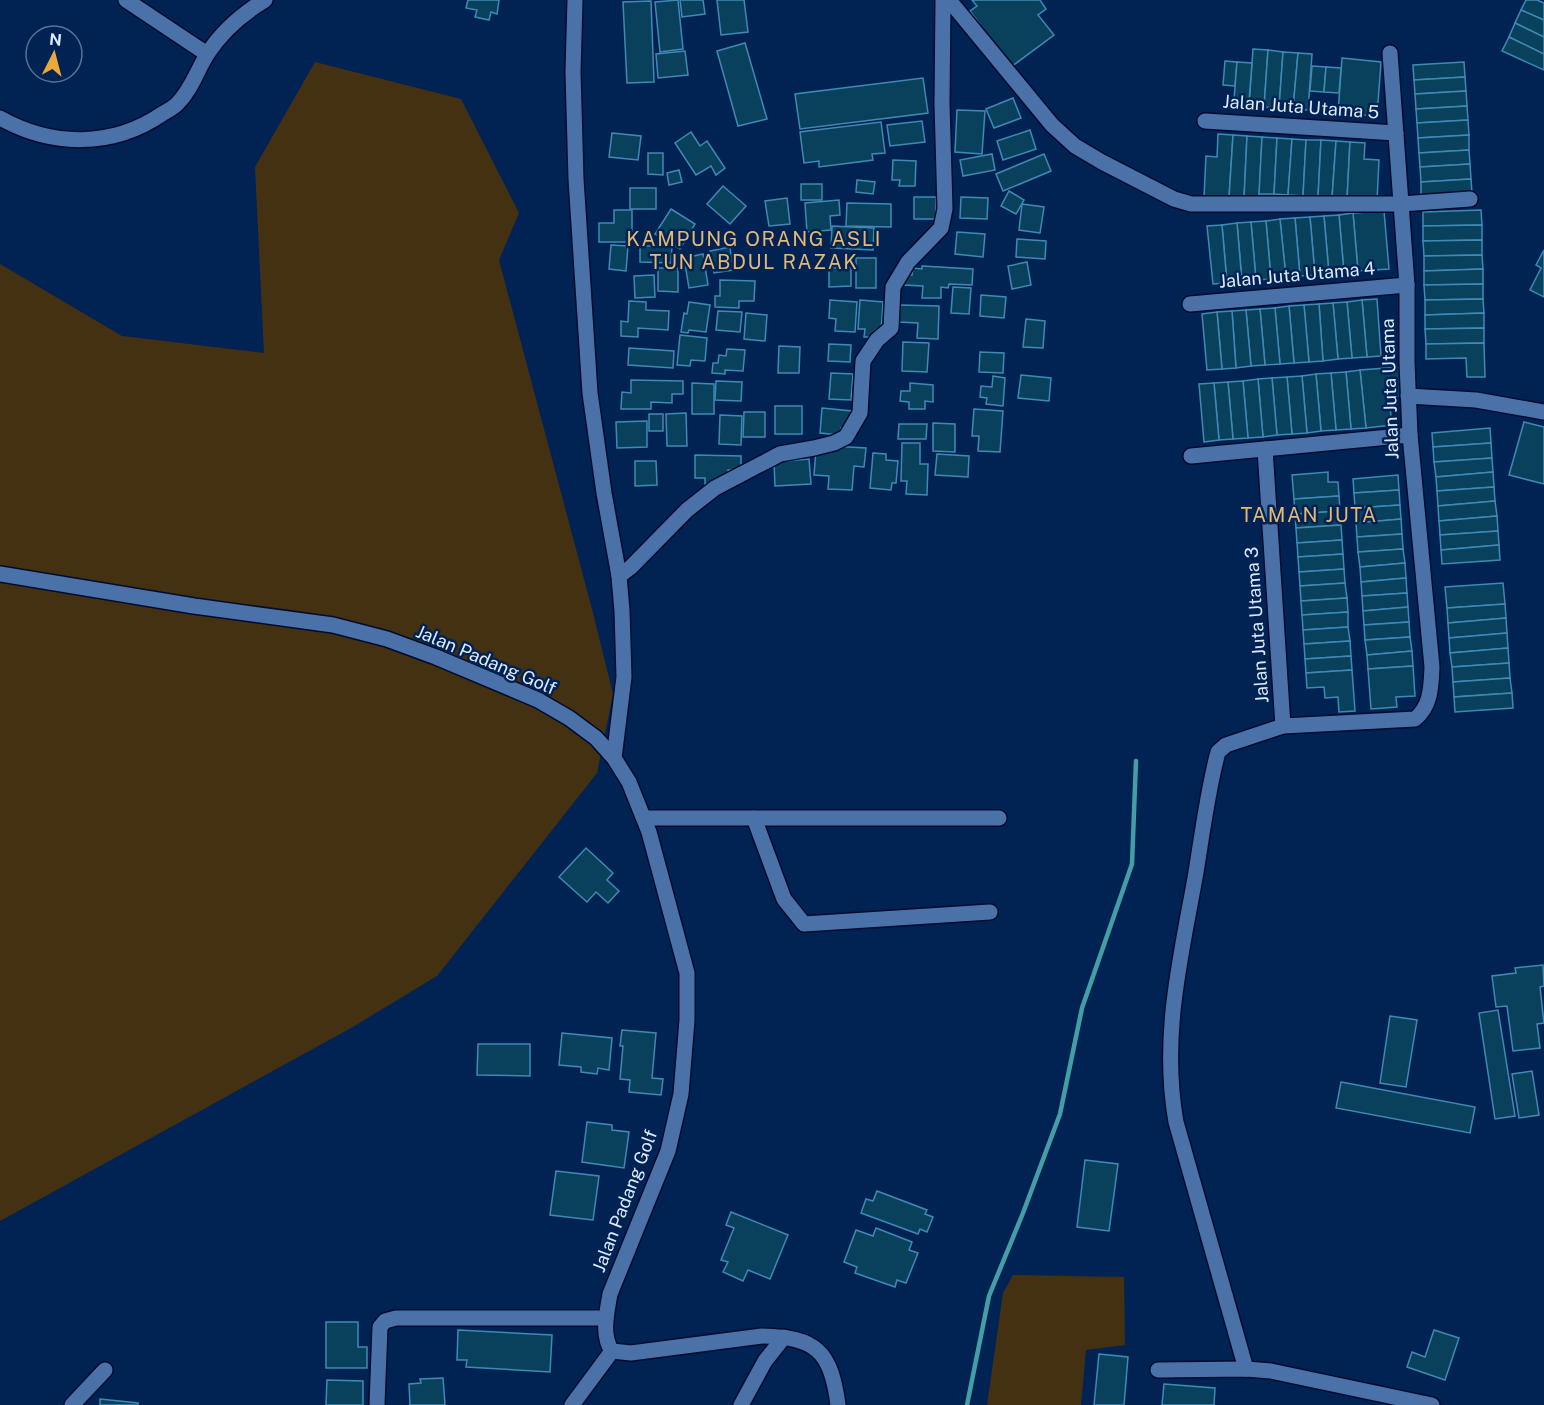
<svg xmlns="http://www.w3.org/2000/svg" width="1544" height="1405" font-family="'Public Sans',sans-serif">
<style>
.green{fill:#443111}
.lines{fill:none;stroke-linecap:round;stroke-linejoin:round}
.stream{stroke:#449ea6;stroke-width:4.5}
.building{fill:#09415d;stroke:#4089b4;stroke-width:1.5}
.minor-casing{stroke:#000b2f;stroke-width:18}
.tertiary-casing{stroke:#000b2f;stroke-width:18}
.minor{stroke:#4a71a8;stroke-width:15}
.tertiary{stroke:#4a71a8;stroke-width:15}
.labels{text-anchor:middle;stroke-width:5;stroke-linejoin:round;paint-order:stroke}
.street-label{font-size:18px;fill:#ddeafd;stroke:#002354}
.neighbourhood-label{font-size:20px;letter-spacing:1.5px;fill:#e5b975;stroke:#002354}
</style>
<rect width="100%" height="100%" fill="#002354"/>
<g class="green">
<path d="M315,62l146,37 58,114 -20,47 93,349 21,85 -16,79 -160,203 -86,52 -351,193v-957l122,72 142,17 -9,-186z"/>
<path d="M1013,1275l111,2 1,68 -39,5 -5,55h-94l16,-112z"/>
</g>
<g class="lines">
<path class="stream" d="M967,1405l22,-109 34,-83 37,-99 22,-106 50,-144 4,-103"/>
</g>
<g class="building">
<path d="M468,0h31l-2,14 -6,-2 -2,8 -14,-3 2,-7 -11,-2z"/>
<path d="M678,0l5,49 -23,3 -5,-50z"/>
<path d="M680,0h23l2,14 -23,3z"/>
<path d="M717,0h27l4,32 -27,3z"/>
<path d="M972,0h68l6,9 -8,6 16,20 -43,32 -41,-56 7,-5z"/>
<path d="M1526,0h11l7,3v17l-23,-10z"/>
<path d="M651,1l3,81 -27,1 -4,-81z"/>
<path d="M1521,10l23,10v17l-29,-14z"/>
<path d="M1515,23l29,14v17l-35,-17z"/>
<path d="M1509,37l35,17v16l-42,-19z"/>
<path d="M745,43l22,76 -29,7 -21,-75z"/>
<path d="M1253,49l15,1 -4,57 -15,-1z"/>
<path d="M1268,50l15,2 -4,56 -15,-1z"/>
<path d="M685,51l3,24 -30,3 -2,-24z"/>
<path d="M1283,52l15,1 -5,56 -14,-1z"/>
<path d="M1298,53l14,1 -4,56 -15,-1z"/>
<path d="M1342,58l39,4 -4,54 -39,-3z"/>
<path d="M1225,61l12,1 -2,24 -12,-1z"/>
<path d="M1237,62l15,1 -3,38 -15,-1z"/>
<path d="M1464,62l1,15 -51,3 -1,-15z"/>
<path d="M1312,66l14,1 -2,25 -14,-1z"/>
<path d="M1326,67l15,1 -2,25 -15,-1z"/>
<path d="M1465,77l1,14 -51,3 -1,-14z"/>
<path d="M923,78l5,35 -128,16 -5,-35z"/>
<path d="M1466,91l1,15 -51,3 -1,-15z"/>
<path d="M1013,98l8,20 -27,10 -8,-19z"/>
<path d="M1467,106l1,14 -51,3 -1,-14z"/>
<path d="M957,110l28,1 -3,43 -27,-2z"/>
<path d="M1468,120l1,15 -51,3 -1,-15z"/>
<path d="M922,121l3,21 -35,4 -3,-21z"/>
<path d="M881,122l4,31 -13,1 1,6 -54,7v-6l-15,2 -4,-31z"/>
<path d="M1030,130l6,19 -33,11 -6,-19z"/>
<path d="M691,132l9,14 7,-5 18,27 -9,7 -5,-9 -15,9 -21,-32z"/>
<path d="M612,133l29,3 -3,24 -29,-3z"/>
<path d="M1218,134l15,1 -4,63 -25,-1 2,-41 11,1z"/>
<path d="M1233,135l14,1 -3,63 -15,-1z"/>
<path d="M1469,135v15l-50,3 -1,-15z"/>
<path d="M1247,136l15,1 -3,63 -15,-1z"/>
<path d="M1262,137l15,1 -3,56h-15z"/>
<path d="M1277,138l15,1 -4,56 -14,-1z"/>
<path d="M1292,139l14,1 -3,56 -15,-1z"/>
<path d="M1306,140h15l-3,57 -15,-1z"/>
<path d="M1321,140l15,1 -4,57 -14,-1z"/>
<path d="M1336,141l14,1 -3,57 -15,-1z"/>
<path d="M1350,142l15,1 -1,16 15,1 -2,41 -30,-2z"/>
<path d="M1469,150l1,14 -50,3 -1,-14z"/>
<path d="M648,153h15v22l-15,-1z"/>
<path d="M992,154l3,16 -32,6 -3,-16z"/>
<path d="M1044,154l7,17 -48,20 -7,-17z"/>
<path d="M893,160l23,1 -1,25h-16l1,-6h-8z"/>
<path d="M1470,164l1,15 -50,3 -1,-15z"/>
<path d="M679,170l3,12 -13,3 -2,-12z"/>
<path d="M1471,179l1,14 -51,4v-15z"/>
<path d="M857,180l18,2 -2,12 -17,-2z"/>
<rect x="801" y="184" width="21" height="16"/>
<path d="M723,186l23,20 -16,18 -23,-20z"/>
<rect x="630" y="188" width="26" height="21"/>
<path d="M1009,191l15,9 -8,14 -15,-8z"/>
<rect x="914" y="197" width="22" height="22"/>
<path d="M961,197l27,1 -1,21 -27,-1z"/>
<path d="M787,198l3,26 -21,2 -4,-25z"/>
<path d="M839,200l1,15 -10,1 1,14 -24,2 -2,-29z"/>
<path d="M847,203l44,1v23l-45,-1z"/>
<path d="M1022,204l22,3 -4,26 -21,-3z"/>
<path d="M671,209l24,15 -15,25 -25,-15z"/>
<path d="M614,210h18v32h-33v-19h15z"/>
<path d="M1481,210l1,15 -59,1v-14z"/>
<path d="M1384,211l5,58 -31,2 -5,-58z"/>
<path d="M1353,213l5,58 -14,2 -5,-58z"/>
<path d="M1339,215l5,58 -15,1 -5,-58z"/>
<path d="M1324,216l5,58 -14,1 -5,-58z"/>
<path d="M1310,217l5,58 -15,1 -5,-58z"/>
<path d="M1295,218l5,58 -14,2 -6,-59z"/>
<path d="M1280,219l6,59 -15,1 -5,-58z"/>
<path d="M1266,221l5,58 -15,1 -5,-58z"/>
<path d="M1251,222l5,58 -14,2 -5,-59z"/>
<path d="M1237,223l5,59 -15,1 -5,-58z"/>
<path d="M1222,225l5,58 -14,1 -6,-58z"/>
<path d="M1482,225v15l-59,1v-15z"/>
<path d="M832,226l42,2 -1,22 -42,-2z"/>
<path d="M957,232l28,2 -2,23 -28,-3z"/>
<path d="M1017,239l29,2 -1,18 -29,-2z"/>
<path d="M1482,240v15l-58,1 -1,-15z"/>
<path d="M611,245l17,1 -2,25 -17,-2z"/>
<path d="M640,246h32l-1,17 -31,-1z"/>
<path d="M730,247l3,23 -19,3 -4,-22z"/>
<path d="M1544,250v47l-14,-7 11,-22 -5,-3z"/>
<path d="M703,254l5,31 -19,3 -5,-30z"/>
<path d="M1482,255l1,14 -59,2v-15z"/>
<rect x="856" y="258" width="20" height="30"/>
<path d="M1027,262l4,23 -19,4 -4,-23z"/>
<path d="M922,266l51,3 -1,16 -23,-1 -1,4 -7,-1v11h-19l1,-12 -20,-1v-10h9l1,-7 9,1z"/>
<path d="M851,267v19l-22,1v-19z"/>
<path d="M658,268h20v24l-20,-1z"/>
<path d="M1483,269v15l-59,1v-14z"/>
<path d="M654,275l1,22 -20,1 -1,-22z"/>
<path d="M720,280l35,1 -1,20h-15v7l-24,-1v-11h5z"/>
<path d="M1483,284v15l-58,1 -1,-15z"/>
<path d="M953,287l18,1 -2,26 -18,-1z"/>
<path d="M981,295l25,2 -2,21 -24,-2z"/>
<path d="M1377,299l4,57 -14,1 -5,-57z"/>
<path d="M1483,299l1,14 -59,2v-15z"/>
<path d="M830,300l27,2 -2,30 -20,-1 1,-12 -7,-1z"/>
<path d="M860,300l23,2 -2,29 -5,-1 -1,7h-11l1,-8h-7z"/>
<path d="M1362,300l5,57 -15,1 -5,-56z"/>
<path d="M629,301l17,1v8l23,1 -1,19 -30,-2v9l-17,-1v-15l7,1z"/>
<path d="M689,302l21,3 -4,27 -17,-2 -1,3 -7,-1 3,-19 3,1z"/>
<path d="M1347,302l5,56 -14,1 -5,-56z"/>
<path d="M1333,303l5,56 -15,2 -4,-57z"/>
<path d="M1319,304l4,57 -14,1 -5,-57z"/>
<path d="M900,305l39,1 -1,33 -21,-1 1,-15 -19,-1z"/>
<path d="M1304,305l5,57 -15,1 -5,-57z"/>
<path d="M1289,306l5,57 -14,1 -5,-56z"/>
<path d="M1275,308l5,56 -15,1 -5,-56z"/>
<path d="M1260,309l5,56 -14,1 -5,-56z"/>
<path d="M1246,310l5,56 -15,2 -4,-57z"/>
<path d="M718,311l24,1 -2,20 -24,-2z"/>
<path d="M1232,311l4,57 -14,1 -5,-57z"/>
<path d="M1217,312l5,57 -15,1 -5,-56z"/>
<path d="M746,313l21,2 -2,26 -21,-2z"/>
<path d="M1484,313v15l-59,1v-14z"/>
<path d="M1026,319l19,2 -2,27 -20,-1z"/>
<path d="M1484,328v15l-58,1 -1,-15z"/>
<path d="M680,335l27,3 -2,23 -14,-1 -1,6 -13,-1z"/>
<path d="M903,342l26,1 -2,29 -25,-1z"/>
<path d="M1484,343l1,34h-18l-1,-19 -40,1v-15z"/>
<path d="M829,344l22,1 -1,17 -22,-1z"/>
<path d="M779,346l21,1 -1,26h-21z"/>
<path d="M629,348l45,3 -1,17 -45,-3z"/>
<path d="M727,349l18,1 -2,21 -18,-1v4l-13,-1 1,-10h5l1,-8 7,1z"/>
<path d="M980,352l24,1 -1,20 -24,-1z"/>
<path d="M1399,367l3,29 -13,1 3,28 -26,3 -6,-58z"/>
<path d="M1360,370l6,58 -15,1 -5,-57z"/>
<path d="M1346,372l5,57 -15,1 -5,-57z"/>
<path d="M831,373l22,1 -2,26 -22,-1z"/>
<path d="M1331,373l5,57 -15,1 -5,-57z"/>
<path d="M1316,374l5,57 -14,2 -5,-57z"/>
<path d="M1021,375l30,3 -2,23 -31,-3z"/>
<path d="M993,376l12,2 -2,28 -17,-2 1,-6 -7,-1 1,-11 11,1z"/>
<path d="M1302,376l5,57 -15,1 -5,-57z"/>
<path d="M1287,377l5,57 -15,1 -5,-57z"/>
<path d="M1272,378l5,57 -14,2 -5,-58z"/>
<path d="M1258,379l5,58 -15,1 -5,-57z"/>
<path d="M631,380l52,1v13h-11v9l-21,-1v7h-30l1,-17 9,1z"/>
<path d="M716,381l26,1 -1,19 -26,-1z"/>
<path d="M1243,381l5,57 -15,1 -5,-57z"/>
<path d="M1228,382l5,57 -14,1 -5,-57z"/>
<path d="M692,383l22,1v30h-22z"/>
<path d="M910,383l23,2v17l-8,-1v8h-16v-7l-9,-1 1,-10h9z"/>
<path d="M1214,383l5,57 -15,2 -5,-58z"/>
<rect x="775" y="406" width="27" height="28"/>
<path d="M822,408l30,3 -2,18 -9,-1 -1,7 -20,-2z"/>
<path d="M974,409l29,2 -3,41 -22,-1 1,-15h-7z"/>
<path d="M744,412h21v25h-22z"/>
<path d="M686,413l1,33h-20l-1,-32z"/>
<rect x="649" y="414" width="14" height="17"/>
<path d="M720,415l22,1 -1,29 -22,-1z"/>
<path d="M647,421v26l-30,1 -1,-26z"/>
<path d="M1524,422l20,5v57l-35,-9z"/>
<path d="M933,423l22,1v28l-22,-1z"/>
<path d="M899,424h28l-1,15h-28z"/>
<path d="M1490,428l1,15 -58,4 -1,-14z"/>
<path d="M902,443h18v21h8l-1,31 -21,-1 1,-13h-6z"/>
<path d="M1491,443l1,15 -58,4 -1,-15z"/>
<path d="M831,446l35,2 -2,19 -10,-1 -2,24 -24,-1 1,-13 -15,-1 2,-25z"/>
<path d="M873,453l13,1v6l12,1 -2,22h-4l-1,7 -21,-2z"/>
<path d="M937,454l32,2 -1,21 -33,-2z"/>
<path d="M695,455l46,1v14h-13v9l-8,6 -15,-1v-6h-10z"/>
<path d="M1492,458l1,14 -57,5 -2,-15z"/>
<path d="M809,459l2,25 -36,2 -1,-24z"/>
<path d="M635,461h21l1,24 -22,1z"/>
<path d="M1328,472v10h10l1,14 -45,3 -2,-24z"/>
<path d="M1493,472l1,15 -57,4 -1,-14z"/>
<path d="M1398,475l1,15 -45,3 -1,-14z"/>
<path d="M1494,487l1,14 -57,5 -1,-15z"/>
<path d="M1399,490l1,15 -45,3 -1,-15z"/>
<path d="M1339,496l1,15 -45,3 -1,-15z"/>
<path d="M1495,501l2,15 -58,5 -1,-15z"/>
<path d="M1400,505l1,14 -45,4 -1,-15z"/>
<path d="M1340,511l1,14 -45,3 -1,-14z"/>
<path d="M1497,516l1,15 -58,4 -1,-14z"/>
<path d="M1401,519l1,15 -45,3 -1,-14z"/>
<path d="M1341,525l1,15 -45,3 -1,-15z"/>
<path d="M1498,531l1,14 -58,5 -1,-15z"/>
<path d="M1402,534l1,15 -45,3 -1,-15z"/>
<path d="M1342,540l1,14 -45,3 -1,-14z"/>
<path d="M1499,545l1,15 -58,4 -1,-14z"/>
<path d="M1403,549l2,14 -45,4 -2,-15z"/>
<path d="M1343,554l1,15 -45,3 -1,-15z"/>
<path d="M1405,563l1,15 -45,4 -1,-15z"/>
<path d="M1344,569l1,14 -45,3 -1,-14z"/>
<path d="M1406,578l1,15 -45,3 -1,-14z"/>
<path d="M1345,583l2,15 -46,3 -1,-15z"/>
<path d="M1503,583l2,21 -58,4 -2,-21z"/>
<path d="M1407,593l1,14 -45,4 -1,-15z"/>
<path d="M1347,598l1,14 -46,3 -1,-14z"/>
<path d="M1505,604l1,14 -58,5 -1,-15z"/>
<path d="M1408,607l1,15 -45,3 -1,-14z"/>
<path d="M1348,612v15l-45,3 -1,-15z"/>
<path d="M1506,618l1,15 -58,5 -1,-15z"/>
<path d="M1409,622l1,15 -45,3 -1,-15z"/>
<path d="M1348,627l2,14 -46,3 -1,-14z"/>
<path d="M1507,633l1,15 -58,5 -1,-15z"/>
<path d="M1410,637l2,14 -45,4 -2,-15z"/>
<path d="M1350,641l1,15 -46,3 -1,-15z"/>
<path d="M1508,648l1,15 -57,4 -2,-14z"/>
<path d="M1412,651l1,15 -45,3 -1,-14z"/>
<path d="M1351,656l1,14 -46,3 -1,-14z"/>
<path d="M1509,663l1,15 -57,4 -1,-15z"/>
<path d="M1413,666l2,30 -19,1 1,10 -26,2 -3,-40z"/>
<path d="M1352,670l3,41 -16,1 -1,-15 -13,1 -1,-11 -17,1 -1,-15z"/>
<path d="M1510,678l2,15 -58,4 -1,-15z"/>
<path d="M1512,693l1,15 -58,4 -1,-15z"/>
<path d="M586,848l27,25 -6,7 12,11 -11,12 -12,-11 -9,10 -28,-25z"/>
<path d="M1543,965l1,21 -4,1 4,36 -7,1 3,24 -27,3 -6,-45 -11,1 -4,-31 24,-3 -1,-5z"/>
<path d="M1498,1010l17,106 -20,3 -16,-106z"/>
<path d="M1390,1016l27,4 -11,67 -26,-4z"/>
<path d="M622,1030l34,3 -4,45 11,1 -2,16 -32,-3 1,-12 -10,-1 3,-33h-3z"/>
<path d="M562,1033l50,5 -3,32 -11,-2 -1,6 -16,-2v-5l-22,-2z"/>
<path d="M478,1044h52v32l-53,-1z"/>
<path d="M1532,1071l7,44 -20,3 -7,-44z"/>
<path d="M1341,1082l134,25 -5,26 -134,-25z"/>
<path d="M587,1122l25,3v5l17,2 -5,36 -42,-6z"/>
<path d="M1085,1160l33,4 -9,67 -32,-4z"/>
<path d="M556,1171l43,5 -6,44 -43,-5z"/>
<path d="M877,1191l50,19 -2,4 8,3 -6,15 -7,-3 -2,5 -57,-21 5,-14 7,2z"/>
<path d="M731,1212l57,23 -18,44 -22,-9 -5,11 -20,-9 5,-10 -7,-2 13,-32 -8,-3z"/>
<path d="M876,1228l36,14 -3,8 9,3 -12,30 -9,-3 -2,7 -40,-14 2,-6 -13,-5 12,-32 17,6z"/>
<path d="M326,1322h32v25h9v21h-41z"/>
<path d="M458,1330l94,5 -2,37 -84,-5 1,-7h-10z"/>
<path d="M1434,1330l25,8 -14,42 -38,-13 5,-15 13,5z"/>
<path d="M1099,1354l29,3 -4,48h-30z"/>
<path d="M443,1378l2,27h-35l-1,-21 12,-1 -1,-4z"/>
<path d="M327,1380l36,1v24h-37z"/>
<path d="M1164,1384l51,4 -1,17h-52z"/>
<path d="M100,1399l38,4v2h-38z"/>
</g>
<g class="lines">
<defs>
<g id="minor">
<path d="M126,0l81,54"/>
<path d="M949,0l103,125 23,21 27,16 72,37 17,5h210l69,-5"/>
<path d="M0,118c52,29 112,30 162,-4 5,-3 11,-6 15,-10 15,-15 20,-34 31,-51 15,-23 34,-39 57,-53"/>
<path d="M1205,121l191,12"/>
<path d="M1190,304l217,-19"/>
<path d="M1408,396l68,4 68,12"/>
<path d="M1265,449l18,277"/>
<path d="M1191,456l219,-21"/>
<path d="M619,576l12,-9 56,-57 28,-22 65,-34 34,-6 20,-5 12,-6 14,-24 3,-52 14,-21 14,-12 2,-41 15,-25 33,-34 4,-19 -3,-105 1,-104"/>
<path d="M644,818h355"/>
<path d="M754,818l30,81 20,25 186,-12"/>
<path d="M1246,1369l-70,-247c-15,-84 4,-161 19,-244 7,-41 12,-85 23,-126l8,-7 57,-19 132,-7c16,-13 16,-32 17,-52l-22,-232 -3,-73v-77l-17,-232"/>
<path d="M1158,1370l88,-1 25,2 161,34"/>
<path d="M377,1404l3,-77 5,-6 11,-3h210"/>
<path d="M72,1405l33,-35"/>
<path d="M572,1405l40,-54"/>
<path d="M741,1405l24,-44 19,-24"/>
</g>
<g id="tertiary">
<path d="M575,0l-2,72 3,107 14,214 14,100 15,83 3,35 2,66 -10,81"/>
<path d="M0,574l194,32 139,19 54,14 49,18 102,43 31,18 27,20 18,20 15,24 20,50 38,141v47l-6,74 -13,57 -58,143c-3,18 -9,41 2,57l19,2 131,-17c54,1 69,15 76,69"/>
</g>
</defs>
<use href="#minor" class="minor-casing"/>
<use href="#tertiary" class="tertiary-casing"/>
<use href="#minor" class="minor"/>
<use href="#tertiary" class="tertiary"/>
</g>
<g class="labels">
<g class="street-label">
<text transform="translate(1301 107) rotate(4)" y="6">Jalan Juta Utama 5</text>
<text transform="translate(1297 275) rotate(-5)" y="6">Jalan Juta Utama 4</text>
<text transform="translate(1390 389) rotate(-92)" y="6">Jalan Juta Utama</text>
<text transform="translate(1257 625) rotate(-94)" y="6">Jalan Juta Utama 3</text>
<text transform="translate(486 660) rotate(23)" y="6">Jalan Padang Golf</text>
<text transform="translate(625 1201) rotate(-69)" y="6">Jalan Padang Golf</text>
</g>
<g class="neighbourhood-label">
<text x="754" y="246">KAMPUNG ORANG ASLI<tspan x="754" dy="23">TUN ABDUL RAZAK</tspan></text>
<text x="1309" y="522">TAMAN JUTA</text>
</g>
</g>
<g transform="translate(54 54) rotate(6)"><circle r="28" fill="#002354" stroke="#587398" stroke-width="1.5"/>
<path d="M0-4.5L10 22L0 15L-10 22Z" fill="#eaaa39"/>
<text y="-9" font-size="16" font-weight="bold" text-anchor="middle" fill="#ddeafd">N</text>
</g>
</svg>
